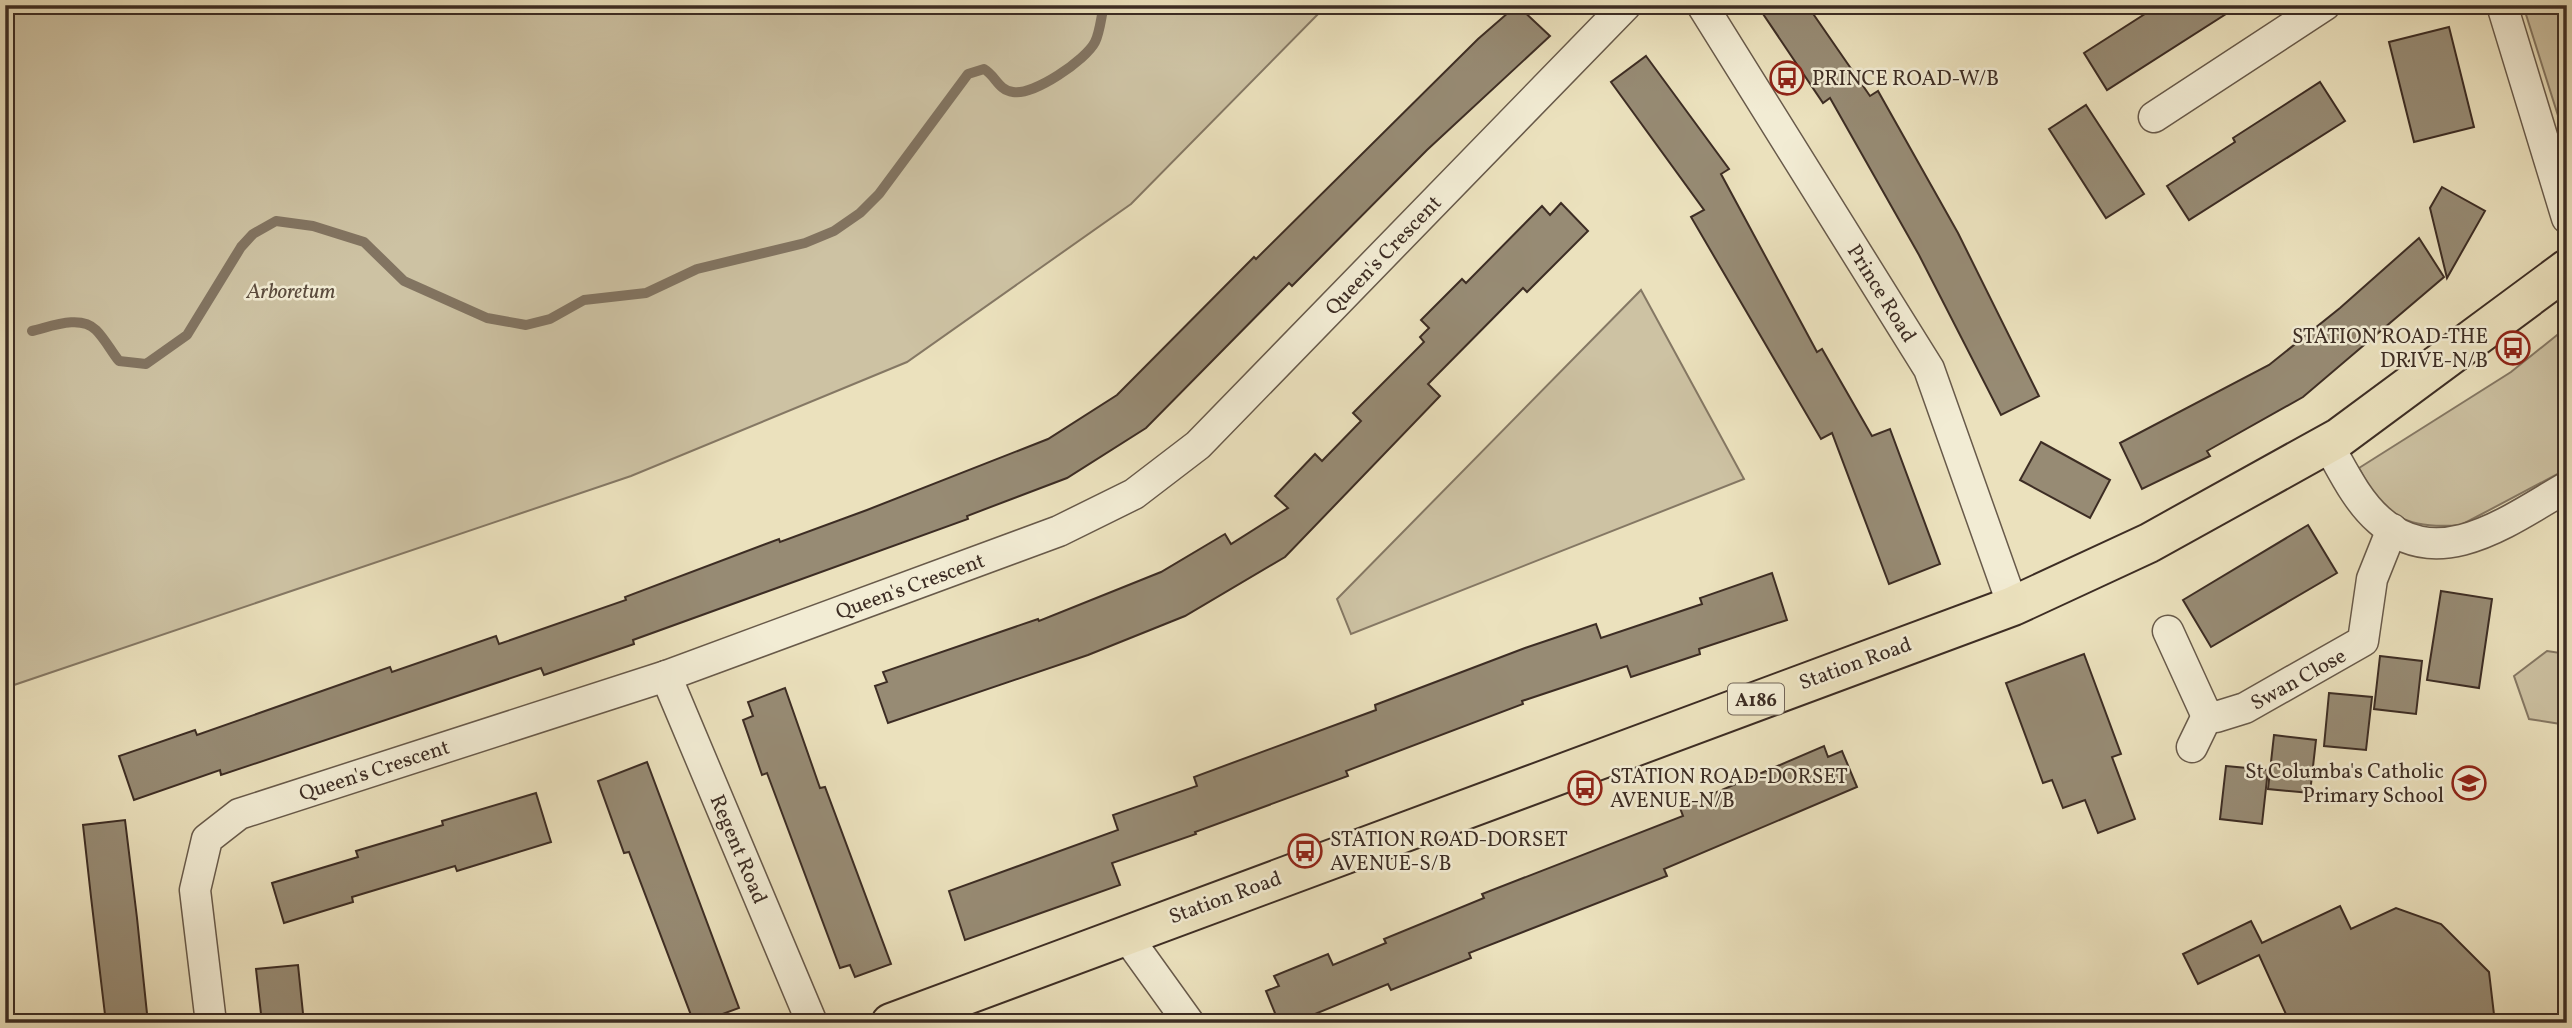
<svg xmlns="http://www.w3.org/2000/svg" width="2572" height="1028" font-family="Vollkorn,serif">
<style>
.green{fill:#cdc2a3;stroke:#857864;stroke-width:2}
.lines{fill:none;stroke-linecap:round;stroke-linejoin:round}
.stream{stroke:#827461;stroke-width:10}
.building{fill:#978b74;stroke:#3d2d24;stroke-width:2}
.street-casing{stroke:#685a4a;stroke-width:33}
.primary-casing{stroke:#3d2d24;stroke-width:42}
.street{stroke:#f2ecd4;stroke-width:30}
.primary{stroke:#ebe1bd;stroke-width:38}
.labels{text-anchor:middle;stroke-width:5;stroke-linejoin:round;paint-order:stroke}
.shield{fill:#f2ecd4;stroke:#736659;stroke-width:2}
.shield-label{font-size:19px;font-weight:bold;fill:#3d2d24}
.poi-label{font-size:21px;fill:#3d2d24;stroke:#f2ecd4;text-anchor:start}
.street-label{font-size:21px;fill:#3d2d24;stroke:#f2ecd4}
.park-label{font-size:21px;font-style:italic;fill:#5a4b3d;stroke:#f2ecd4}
</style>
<rect width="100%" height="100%" fill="#ebe1bd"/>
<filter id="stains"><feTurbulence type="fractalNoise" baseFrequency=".00286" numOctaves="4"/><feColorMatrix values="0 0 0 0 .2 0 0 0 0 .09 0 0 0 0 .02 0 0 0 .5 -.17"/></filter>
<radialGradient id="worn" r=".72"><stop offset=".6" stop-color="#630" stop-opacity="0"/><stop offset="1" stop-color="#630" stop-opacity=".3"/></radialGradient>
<g class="green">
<path d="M5,5h1322l-196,199 -224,158 -276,114 -626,212z"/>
<path d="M2523,5h44v139z"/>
<path d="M1641,290l103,189 -393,155 -14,-35z"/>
<path d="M2567,327v142l-106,56c-56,5 -77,-9 -102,-57l152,-96z"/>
<path d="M2547,651l20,3v71l-38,-6 -15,-43z"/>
</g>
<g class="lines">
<path class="stream" d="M32,331c18,-4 48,-17 64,-1 9,9 15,21 23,31l27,3 41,-29 54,-88 12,-13 23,-13 37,5 51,16 40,39 83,37 39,7 24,-6 34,-19 62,-7 51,-24 108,-26 29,-12 26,-18 19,-19 89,-120 16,-5c12,7 14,21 29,23 20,4 73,-32 82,-50 5,-10 6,-25 9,-37"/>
</g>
<g class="building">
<path d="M1517,5l33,31 -123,114 -135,136 -3,-3 -143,145 -79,50 -100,38 1,3 -335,121 1,4 -90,31 -3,-7 -320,107 -1,-5 -86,30 -15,-44 76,-26 2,5 193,-68 2,5 104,-36 3,8 127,-44 -1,-3 154,-58 1,3 87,-32 181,-71 69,-44 137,-138 2,2 222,-220z"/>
<path d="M1757,5h50l63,91 8,-5 80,142 81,163 -38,19 -82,-160 -89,-157 -7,5z"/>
<path d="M2159,5h81l-133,85 -23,-37z"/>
<path d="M2449,27l25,100 -60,15 -25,-100z"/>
<path d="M1646,56l83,113 -8,5 96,178 5,-3 50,87 18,-7 50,135 -51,20 -57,-151 -11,6 -130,-222 13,-7 -93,-128z"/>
<path d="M2320,82l25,39 -156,99 -22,-34 68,-44 -2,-4z"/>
<path d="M2086,105l58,89 -38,24 -57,-89z"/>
<path d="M2442,187l43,24 -38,67 -17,-70z"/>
<path d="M1561,203l27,28 -61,61 -4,-4 -95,96 12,12 -155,161 -100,59 -97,39 -200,68 -13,-37 12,-4 -4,-10 155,-53 1,2 122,-49 64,-38 6,10 57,-36 -13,-12 40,-42 7,7 39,-40 -8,-8 71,-71 -4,-5 9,-9 -8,-8 41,-41 4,4 76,-77 8,9z"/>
<path d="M2419,238l25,39 -141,120 -96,54 3,5 -68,33 -22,-46 149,-78 71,-57z"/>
<path d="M2041,442l69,38 -20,38 -70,-38z"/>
<path d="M2308,525l29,48 -126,74 -28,-47z"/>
<path d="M1772,573l15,47 -88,29 1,5 -69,23 -4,-11 -105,35 1,3 -177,67 2,5 -153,56 1,2 -84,29 8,22 -155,55 -16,-49 169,-61 -5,-15 84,-29 -3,-9 182,-67 -1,-5 150,-57 71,-24 5,14 101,-34 -2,-6z"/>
<path d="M2441,591l51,8 -13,89 -52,-8z"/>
<path d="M2084,654l37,100 -9,3 23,62 -37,14 -13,-33 -22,8 -11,-28 -9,3 -37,-100z"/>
<path d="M2380,656l42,5 -6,53 -42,-5z"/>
<path d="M785,688l35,100 5,-1 66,177 -36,13 -5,-12 -10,3 -73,-195 -5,2 -19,-55 10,-4 -5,-14z"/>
<path d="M2329,693l43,4 -6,53 -42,-4z"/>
<path d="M2274,735l42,5 -6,53 -42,-4z"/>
<path d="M1824,746l4,11 14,-6 15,36 -193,82 3,7 -198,77 2,5 -80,32 -3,-6 -95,39h-14l-13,-32 13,-5 -5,-10 54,-22 5,11 53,-22 -2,-4 100,-41 -2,-4 201,-78 -3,-8z"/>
<path d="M647,762l92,246 -41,15h-4l-65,-171 -5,1 -26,-72z"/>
<path d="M2226,766l42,4 -6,54 -42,-5z"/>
<path d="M536,793l15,49 -94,29 -2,-5 -103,31 1,5 -69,21 -12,-40 86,-26 -2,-6 87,-26 -1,-4z"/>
<path d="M125,820l12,98 11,105h-42l-15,-126 -8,-72z"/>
<path d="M2340,906l11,23 45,-21 45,16 48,48 6,51h-205l-31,-68 -61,29 -15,-30 68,-33 11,22z"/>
<path d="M298,965l6,58h-42l-6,-54z"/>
</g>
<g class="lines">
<defs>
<g id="street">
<path d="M1702,5l227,364 84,237"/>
<path d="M2502,5l65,213"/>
<path d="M2154,117l171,-112"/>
<path d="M2327,443c15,26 29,57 52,77 60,55 132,-1 188,-33"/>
<path d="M2168,631l37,81 11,5 29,-9 118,-67 9,-62 20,-50"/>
<path d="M666,676l146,347"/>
<path d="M2192,747l16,-33"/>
<path d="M1125,934l64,89"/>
<path d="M211,1023l-16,-133 12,-51 32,-25 427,-138 393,-145 75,-37 64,-49 428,-440"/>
</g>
<path id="primary" d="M891,1023l1122,-417 136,-63 191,-106 227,-168"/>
</defs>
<use href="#street" class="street-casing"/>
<use href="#primary" class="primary-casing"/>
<use href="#street" class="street"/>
<use href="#primary" class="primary"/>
</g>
<defs>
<symbol id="bus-ring" viewBox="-11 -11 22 22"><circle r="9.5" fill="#f2ecd4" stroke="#8f2418" stroke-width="1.5"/><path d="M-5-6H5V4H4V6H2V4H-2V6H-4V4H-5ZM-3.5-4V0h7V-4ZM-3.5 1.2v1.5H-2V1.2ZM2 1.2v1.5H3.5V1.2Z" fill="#8f2418"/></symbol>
<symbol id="school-ring" viewBox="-11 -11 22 22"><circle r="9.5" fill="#f2ecd4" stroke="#8f2418" stroke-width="1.5"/><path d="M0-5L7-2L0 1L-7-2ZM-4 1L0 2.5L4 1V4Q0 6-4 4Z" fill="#8f2418"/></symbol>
</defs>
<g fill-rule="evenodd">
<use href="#bus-ring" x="1768" y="59" width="38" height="38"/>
<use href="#bus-ring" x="2494" y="329" width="38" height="38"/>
<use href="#school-ring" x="2450" y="764" width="38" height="38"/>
<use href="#bus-ring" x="1566" y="769" width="38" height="38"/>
<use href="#bus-ring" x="1286" y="832" width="38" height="38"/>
</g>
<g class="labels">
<rect class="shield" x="1728" y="683.5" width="56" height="31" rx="5"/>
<g class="shield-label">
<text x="1756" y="706">A186</text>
</g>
<g class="poi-label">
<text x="1812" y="85">PRINCE ROAD-W/B</text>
<text x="2488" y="343" text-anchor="end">STATION ROAD-THE<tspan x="2488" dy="24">DRIVE-N/B</tspan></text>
<text x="2444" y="778" text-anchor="end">St Columba's Catholic<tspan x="2444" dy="24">Primary School</tspan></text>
<text x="1610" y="783">STATION ROAD-DORSET<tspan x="1610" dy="24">AVENUE-N/B</tspan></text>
<text x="1330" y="846">STATION ROAD-DORSET<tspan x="1330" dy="24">AVENUE-S/B</tspan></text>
</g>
<g class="street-label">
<text transform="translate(1383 255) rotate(-46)" y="7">Queen's Crescent</text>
<text transform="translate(1882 293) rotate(58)" y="7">Prince Road</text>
<text transform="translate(910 586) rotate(-20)" y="7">Queen's Crescent</text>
<text transform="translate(1855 663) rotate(-20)" y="7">Station Road</text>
<text transform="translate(2298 679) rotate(-29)" y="7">Swan Close</text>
<text transform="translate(374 770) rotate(-18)" y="7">Queen's Crescent</text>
<text transform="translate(739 849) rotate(67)" y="7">Regent Road</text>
<text transform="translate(1225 897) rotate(-20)" y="7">Station Road</text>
</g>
<g class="park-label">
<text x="291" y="298">Arboretum</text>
</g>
</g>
<rect width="2572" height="1028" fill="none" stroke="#ebe1bd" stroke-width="28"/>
<rect x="7" y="7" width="2558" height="1014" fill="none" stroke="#3d2d24" stroke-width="3.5"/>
<rect x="14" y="14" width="2544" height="1000" fill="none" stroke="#3d2d24" stroke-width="2"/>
<rect width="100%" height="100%" filter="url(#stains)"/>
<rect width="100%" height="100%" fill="url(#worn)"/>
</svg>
